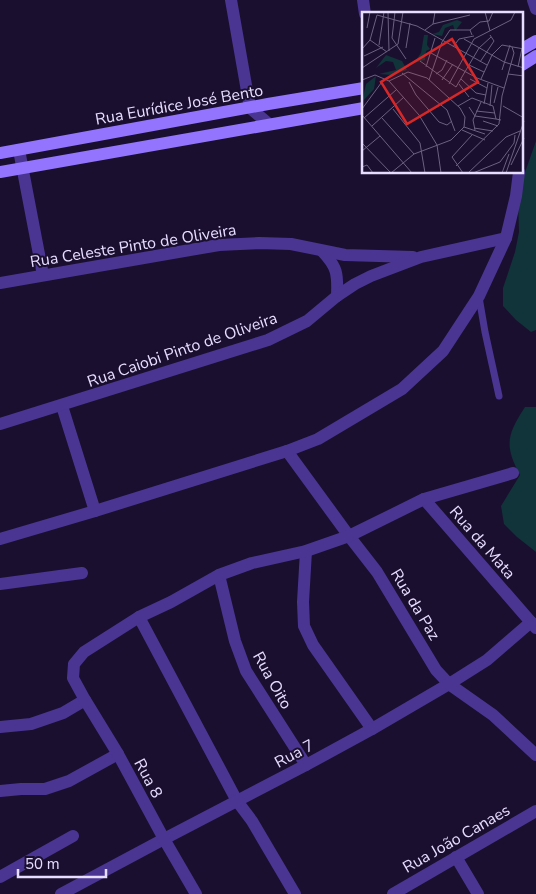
<svg xmlns="http://www.w3.org/2000/svg" width="536" height="894" font-family="'Nunito Sans',sans-serif">
<style>
.green{fill:#11333a}
.lines{fill:none;stroke-linecap:round;stroke-linejoin:round}
.lane{stroke:#4b3593;stroke-width:7}
.street{stroke:#4b3593;stroke-width:12}
.secondary{stroke:#9274ff;stroke-width:12}
.labels{text-anchor:middle;stroke-width:4;stroke-linejoin:round;paint-order:stroke}
.street-label{font-size:16px;fill:#e7ddff;stroke:#1b0f2f}
.inset-road{fill:none;stroke:#6d6182;stroke-width:1}
.view{fill:#d62828;fill-opacity:0.15;stroke:#d62828;stroke-width:2.5}
.inset-edge{fill:none;stroke:#e7ddff;stroke-width:2.5}
</style>
<rect width="100%" height="100%" fill="#1b0f2f"/>
<g class="green">
<path d="M536,141v189l-5,2 -15,-12 -13,-14v-18l12,-36 4,-20 -1,-33 5,-21z"/>
<path d="M525,407h11v145l-19,-15 -13,-13 -3,-18 19,-31c-16,-30 -13,-40 5,-68z"/>
</g>
<g class="lines">
<path class="lane" d="M479,297l6,35 14,64"/>
<g class="street">
<path d="M231,0l19,108 19,16"/>
<path d="M363,0l2,14"/>
<path d="M533,0l3,9"/>
<path d="M19,150l24,125"/>
<path d="M322,251c15,16 16,22 15,45"/>
<path d="M0,283l219,-38 40,-2 32,1 54,11 68,2"/>
<path d="M62,406l33,105"/>
<path d="M0,424l268,-84 39,-19 30,-25 18,-12 16,-8 50,-19 85,-19"/>
<path d="M287,451l62,85 28,36 59,98 13,14 44,31 43,40"/>
<path d="M424,499l112,129"/>
<path d="M0,539l95,-28 192,-60 31,-12 84,-50 41,-38 36,-55 27,-58 10,-42 3,-24"/>
<path d="M306,551l-3,51 1,24 9,19 59,84"/>
<path d="M219,575l16,66 11,30 60,94"/>
<path d="M0,584l82,-11"/>
<path d="M139,617l98,184 15,20 43,73"/>
<path d="M0,727l31,-3 32,-11 22,-13"/>
<path d="M0,791l21,-2h24l24,-8 49,-27"/>
<path d="M456,857l22,37"/>
<path d="M0,877l73,-41"/>
<path d="M61,894l103,-55 142,-74 66,-36 77,-45 38,-24 44,-38"/>
<path d="M196,894l-32,-55 -46,-85 -33,-54 -12,-22 1,-14 10,-12 55,-35 32,-15 48,-27 33,-12 54,-12 43,-15 75,-37 89,-26"/>
<path d="M393,894l143,-83"/>
</g>
<g class="secondary">
<path d="M522,49l14,-8"/>
<path d="M522,65l14,-9"/>
<path d="M0,153l268,-49 96,-16"/>
<path d="M0,172l364,-64"/>
</g>
</g>
<g class="labels">
<g class="street-label">
<text transform="translate(179 104) rotate(-10)" y="6">Rua Eurídice José Bento</text>
<text transform="translate(133 245) rotate(-9)" y="6">Rua Celeste Pinto de Oliveira</text>
<text transform="translate(182 349) rotate(-19)" y="6">Rua Caiobi Pinto de Oliveira</text>
<text transform="translate(483 542) rotate(49)" y="6">Rua da Mata</text>
<text transform="translate(416 604) rotate(59)" y="6">Rua da Paz</text>
<text transform="translate(273 680) rotate(61)" y="6">Rua Oito</text>
<text transform="translate(294 753) rotate(-28)" y="6">Rua 7</text>
<text transform="translate(149 778) rotate(62)" y="6">Rua 8</text>
<text transform="translate(456 838) rotate(-30)" y="6">Rua João Canaes</text>
</g>
</g>
<g transform="translate(362 12)">
<rect width="161" height="161" fill="#1b0f2f"/>
<path d="M95,8l5,2 -7,9 -2,-6 -8,3 -3,8 -10,-2 7,-2 4,-7zM62,23h4l-1,10 3,4 -4,2 -1,9 -11,3 7,-10zM24,43l16,6 5,9 -15,5 -13,-1 17,-4 -3,-8 -7,-1 -10,7zM14,64l-2,13 -12,13 4,-18z" fill="#11333a"/>
<path class="inset-road" d="M26,0l1,39M33,0l-3,26 14,21M123,0l5,19M15,3l40,11 70,39M71,12l37,-9M5,16l3,-16M63,18l8,-6 2,-12M110,23l-2,-5 10,-8 9,-1 4,-9M102,27l40,23 20,6M8,28l17,12M17,33l5,-33M91,35l6,-8 15,-3M44,36l4,-25M0,37l8,-9 7,-25M69,41l46,25 27,10M2,44l19,-9M58,49l36,26 23,-39 12,-11M118,50l14,-21 -4,-6M107,53l15,7M64,55l9,-29M156,55l4,-19M0,56l36,-24 5,-32M140,58l8,-25M40,61l45,37 8,21M74,62l6,-4 5,-10M146,62l16,2M99,67l15,14 10,2M108,67l17,9M119,67l11,-24 10,-10 22,4M0,68l13,-5 14,6 30,34 18,30 4,28M67,68l13,-38 8,-12h20M80,68l11,-16M47,70l7,13 23,27 8,3 5,-4M87,72l25,-45 37,-19 4,-8M97,72l10,13M132,91l4,-16M122,92l4,-21M96,94l14,-8 21,8 3,13 5,1M128,94l2,-21M141,94l21,12M107,95l6,9 21,3M0,97l22,-30M31,97l27,34 5,30M114,99l19,2M0,103l50,58M2,106l32,-28M20,106l32,36M121,109l15,5M10,114l32,-29M102,115l21,7M112,116l19,3M100,118l23,10M113,118l-2,-10 8,-18M0,131l29,30 23,-19 37,-14 13,-13 1,-10 -5,-9 -33,-30 -19,-6 -19,9M0,139l18,-15M149,153l13,-27M94,154l43,-42 3,-28 12,-43 -2,-6M0,155l5,-2 6,8M101,161l-11,-16 20,-22M106,161l38,-36 14,-6M111,161l27,-11 14,-19 1,-8M140,161l7,-19M144,161l18,-52"/>
<path class="view" d="M90,27l26,43 -71,42 -26,-42z"/>
<rect width="161" height="161" class="inset-edge"/>
</g>
<path d="M18 869v8h88v-8" fill="none" stroke="#e7ddff" stroke-width="2.5"/>
<text x="25" y="869" font-size="15" fill="#e7ddff" stroke="#1b0f2f" stroke-width="4" paint-order="stroke">50 m</text>
</svg>
